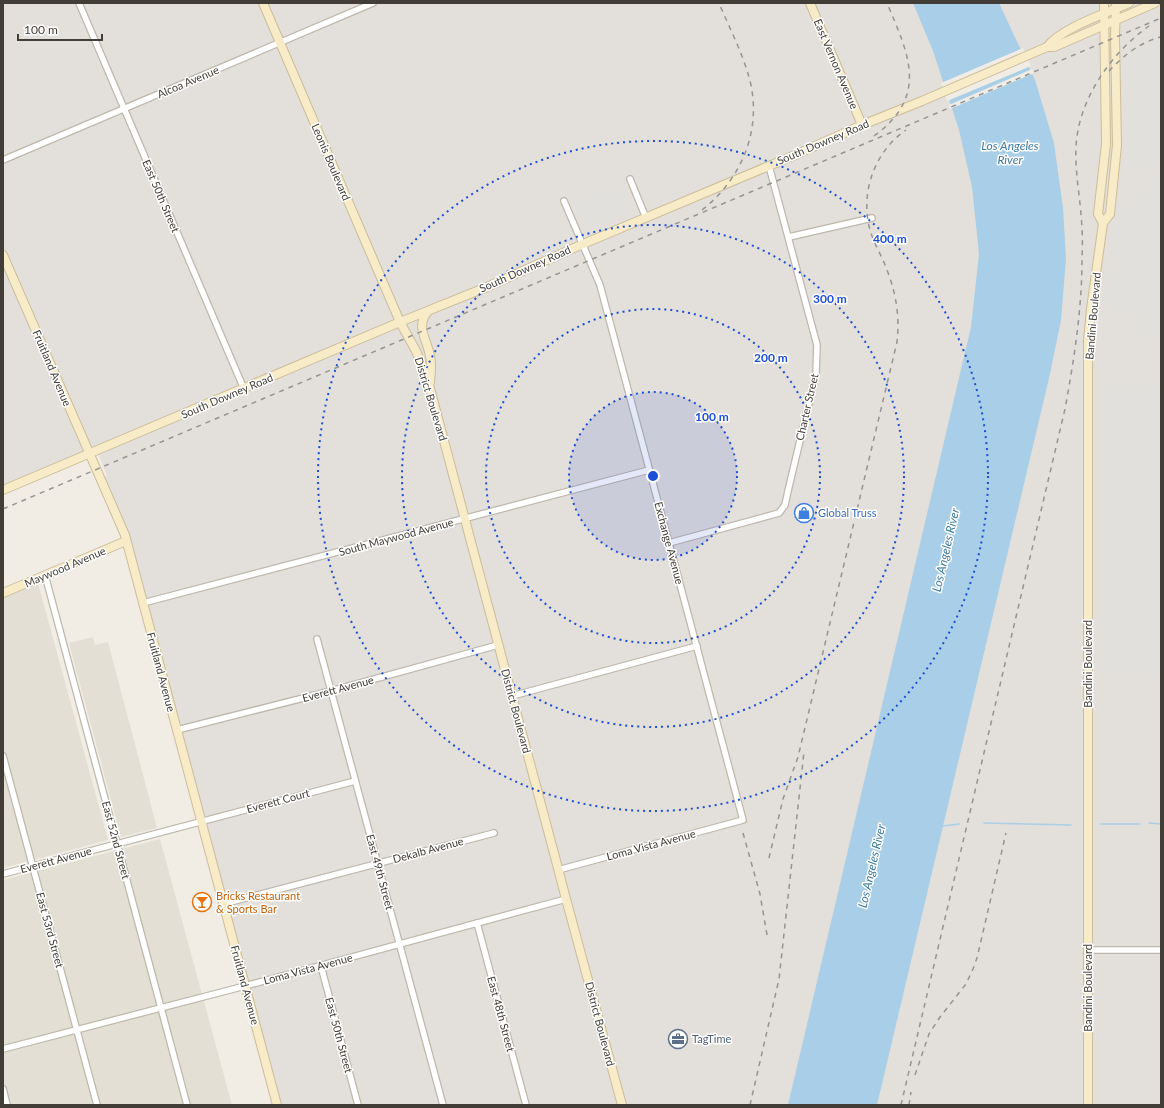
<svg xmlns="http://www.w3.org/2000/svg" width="1164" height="1108" font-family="Lato,sans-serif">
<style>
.residential{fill:#e4dfd4}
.industrial{fill:#e3dfda}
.parking{fill:#e2e0dd}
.water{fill:#a8cfe7}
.pier{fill:#f1ede5}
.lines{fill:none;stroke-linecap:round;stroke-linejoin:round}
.stream{stroke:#a8cfe7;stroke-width:1.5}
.street-casing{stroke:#beb7ac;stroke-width:8}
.secondary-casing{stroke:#cbbd9a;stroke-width:10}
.street{stroke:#fff;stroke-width:5.5}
.secondary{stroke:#f8ebc8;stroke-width:8}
.rail{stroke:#949494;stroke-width:1.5;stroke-dasharray:5 5;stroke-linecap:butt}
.ring{fill:none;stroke:#1d4ed8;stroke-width:2;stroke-dasharray:2 4}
.labels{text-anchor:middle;stroke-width:3;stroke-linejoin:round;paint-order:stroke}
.street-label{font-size:11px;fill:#423d36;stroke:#fff}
.shop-label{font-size:11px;fill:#366cbe;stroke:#fff;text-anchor:start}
.food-label{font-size:11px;fill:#c56008;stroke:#fff;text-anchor:start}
.service-label{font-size:11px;fill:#4e5e75;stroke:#fff;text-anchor:start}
.water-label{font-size:12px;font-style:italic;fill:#3b79a2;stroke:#fff}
.centre{fill:#1d4ed8;stroke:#fff;stroke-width:2}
.ring-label{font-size:12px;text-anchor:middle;font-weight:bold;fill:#1d4ed8;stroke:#fff;stroke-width:3;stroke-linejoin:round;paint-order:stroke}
</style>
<rect width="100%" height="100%" fill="#f1ede5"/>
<g class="residential">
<path d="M38,583l70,257 -105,28v-270z"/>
<path d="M93,637l2,8 13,-3 49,186 -36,9 -52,-194z"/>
<path d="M160,839l72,266h-229v-225z"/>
</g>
<path class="industrial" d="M3,3h1158v1102h-884l-150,-560 -28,-66 8,-3 -11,-28 -93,40z"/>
<g class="parking">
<path d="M1161,41v120l-39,12 2,-112 20,-16z"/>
<path d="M1161,174v162h-22l1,-24 -38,-2 16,-105 17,-3 17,-25z"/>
<path d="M624,183l10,23 -1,2 -44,19 -7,-3 -9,-20z"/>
<path d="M1102,386h59v287h-60z"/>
</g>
<path class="water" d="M913,3h86l36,77 19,63 9,65 3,51 -5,61 -11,54 -173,731h-89l183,-778 8,-73 -7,-67 -13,-57 -26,-79z"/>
<g class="pier">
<path d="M1023,48l8,18 -84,35 -6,-18z"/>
<path d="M1032,69l2,4 -84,36 -1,-4z"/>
</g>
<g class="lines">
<g class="stream">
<path d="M984,823l87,2"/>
<path d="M1149,823l12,1"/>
<path d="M1101,824h39"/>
<path d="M943,826l16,-2"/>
</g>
<defs>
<g id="street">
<path d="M79,3l165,386"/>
<path d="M3,160l370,-157"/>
<path d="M630,179l16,39"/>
<path d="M789,237l83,-19"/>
<path d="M669,543l110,-30 6,-8 3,-14 28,-118 1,-28 -48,-179"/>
<path d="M45,575l142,530"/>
<path d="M143,603l506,-133"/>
<path d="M317,639l126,466"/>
<path d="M512,696l185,-50"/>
<path d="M177,730l154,-39 167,-46"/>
<path d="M3,756l94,349"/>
<path d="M558,870l185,-50 -143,-535 -36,-84"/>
<path d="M3,874l352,-93"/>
<path d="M223,904l271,-71"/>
<path d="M477,923l49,182"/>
<path d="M1088,950h73"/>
<path d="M321,966l37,139"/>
<path d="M3,1049l242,-63 321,-87"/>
<path d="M3,1089l4,16"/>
</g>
<g id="secondary">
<path d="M263,3l137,319 16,29 11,26 128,480 11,42 56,206"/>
<path d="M810,3l52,122"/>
<path d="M1047,47c14,-19 60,-34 82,-44"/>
<path d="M1103,223l-5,-9 8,-70 -2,-141"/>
<path d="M3,255l122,280 152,570"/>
<path d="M428,311c-13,16 -1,28 2,45 2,9 1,18 0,26"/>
<path d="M3,490l397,-168 87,-35 96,-43 212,-89 67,-30 60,-24 125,-54h7l101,-44"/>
<path d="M3,593l123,-52"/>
<path d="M1088,1105v-764l3,-32 12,-86 7,-9 7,-69 -2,-108 1,-34"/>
</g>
</defs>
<use href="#street" class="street-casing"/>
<use href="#secondary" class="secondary-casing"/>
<use href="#street" class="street"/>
<use href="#secondary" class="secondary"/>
<g class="rail">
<path d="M1109,71c14,-15 31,-29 52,-34"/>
<path d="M874,136c55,-40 35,-81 13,-133"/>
<path d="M702,210c41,-32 61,-83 47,-133 -7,-25 -20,-50 -30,-74"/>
<path d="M3,509l1158,-491"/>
<path d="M743,833l17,61 7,41"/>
<path d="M769,858l14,-59 15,-42 99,-415c3,-25 -1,-49 -10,-72 -5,-14 -13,-26 -17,-40 -10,-37 4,-78 36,-100"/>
<path d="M915,1075l14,-41 11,-17 26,-33 7,-15 4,-11 29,-125"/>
<path d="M750,1105l29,-126 25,-227"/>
<path d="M901,1105l164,-696c9,-49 17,-100 17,-150 1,-18 0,-37 -2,-55 -2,-19 -5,-38 -4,-57 2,-47 35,-94 73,-121"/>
<path d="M909,1105l2,-13"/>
</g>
</g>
<circle cx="653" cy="476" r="84" fill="#1d4ed8" fill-opacity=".12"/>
<g class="ring">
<circle cx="653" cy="476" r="84"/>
<circle cx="653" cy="476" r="167"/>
<circle cx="653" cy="476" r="251"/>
<circle cx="653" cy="476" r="335"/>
</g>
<defs>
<symbol id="shop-ring" viewBox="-11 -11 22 22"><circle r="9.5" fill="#fff" stroke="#3f7fe0" stroke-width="1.5"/><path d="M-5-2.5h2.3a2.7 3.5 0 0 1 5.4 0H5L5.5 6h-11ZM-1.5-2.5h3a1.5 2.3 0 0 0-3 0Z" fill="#3f7fe0"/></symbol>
<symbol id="bar-ring" viewBox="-11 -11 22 22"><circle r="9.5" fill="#fff" stroke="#e8710a" stroke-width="1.5"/><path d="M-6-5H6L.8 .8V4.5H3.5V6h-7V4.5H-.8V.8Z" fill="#e8710a"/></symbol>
<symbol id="office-ring" viewBox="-11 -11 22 22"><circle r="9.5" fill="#fff" stroke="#5c6f8a" stroke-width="1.5"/><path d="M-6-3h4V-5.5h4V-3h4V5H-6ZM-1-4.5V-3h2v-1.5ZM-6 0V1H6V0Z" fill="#5c6f8a"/></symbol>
</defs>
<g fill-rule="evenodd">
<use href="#shop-ring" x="793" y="502" width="22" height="22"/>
<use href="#bar-ring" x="191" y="891" width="22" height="22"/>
<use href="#office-ring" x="667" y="1028" width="22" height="22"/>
</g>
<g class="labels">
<g class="street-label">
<text transform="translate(836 64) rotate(67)" y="4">East Vernon Avenue</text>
<text transform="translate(188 82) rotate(-23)" y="4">Alcoa Avenue</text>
<text transform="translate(823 142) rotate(-23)" y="4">South Downey Road</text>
<text transform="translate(331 162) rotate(67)" y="4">Leonis Boulevard</text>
<text transform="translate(161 196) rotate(67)" y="4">East 50th Street</text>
<text transform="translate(525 269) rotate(-24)" y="4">South Downey Road</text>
<text transform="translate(1093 316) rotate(-85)" y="4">Bandini Boulevard</text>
<text transform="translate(52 368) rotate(67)" y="4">Fruitland Avenue</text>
<text transform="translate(227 396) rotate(-23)" y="4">South Downey Road</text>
<text transform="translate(431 399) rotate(73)" y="4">District Boulevard</text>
<text transform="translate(807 407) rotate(-77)" y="4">Charter Street</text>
<text transform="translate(396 537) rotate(-15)" y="4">South Maywood Avenue</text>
<text transform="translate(669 543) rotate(75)" y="4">Exchange Avenue</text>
<text transform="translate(65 567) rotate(-23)" y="4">Maywood Avenue</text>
<text transform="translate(1088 664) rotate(-90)" y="4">Bandini Boulevard</text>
<text transform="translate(161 672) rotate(75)" y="4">Fruitland Avenue</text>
<text transform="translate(338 689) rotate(-15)" y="4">Everett Avenue</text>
<text transform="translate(516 711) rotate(75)" y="4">District Boulevard</text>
<text transform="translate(278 801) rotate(-15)" y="4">Everett Court</text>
<text transform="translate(116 840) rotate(75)" y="4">East 52nd Street</text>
<text transform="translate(651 845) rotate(-15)" y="4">Loma Vista Avenue</text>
<text transform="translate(428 850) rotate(-15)" y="4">Dekalb Avenue</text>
<text transform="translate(56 860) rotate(-15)" y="4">Everett Avenue</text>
<text transform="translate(380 872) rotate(75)" y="4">East 49th Street</text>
<text transform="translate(50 930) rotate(75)" y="4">East 53rd Street</text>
<text transform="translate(308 969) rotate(-15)" y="4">Loma Vista Avenue</text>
<text transform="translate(245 985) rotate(75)" y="4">Fruitland Avenue</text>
<text transform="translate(1088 988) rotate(-90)" y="4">Bandini Boulevard</text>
<text transform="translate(501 1014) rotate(75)" y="4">East 48th Street</text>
<text transform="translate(600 1024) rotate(75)" y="4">District Boulevard</text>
<text transform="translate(339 1035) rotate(75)" y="4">East 50th Street</text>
</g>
<g class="shop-label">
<text x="818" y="517">Global Truss</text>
</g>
<g class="food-label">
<text x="216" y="900">Bricks Restaurant<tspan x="216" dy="13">&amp; Sports Bar</tspan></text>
</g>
<g class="service-label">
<text x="692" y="1043">TagTime</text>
</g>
<g class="water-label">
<text x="1010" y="150">Los Angeles<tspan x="1010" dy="14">River</tspan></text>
<text transform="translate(946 550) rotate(-77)" y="4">Los Angeles River</text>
<text transform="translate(872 866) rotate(-77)" y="4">Los Angeles River</text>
</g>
</g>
<circle cx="653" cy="476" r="6" class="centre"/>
<g class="ring-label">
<text x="890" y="243">400 m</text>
<text x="830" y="303">300 m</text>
<text x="771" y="362">200 m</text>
<text x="712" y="421">100 m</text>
</g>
<rect width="1164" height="1108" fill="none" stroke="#423d36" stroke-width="8"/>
<path d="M18 34v6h84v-6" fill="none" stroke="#423d36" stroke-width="2"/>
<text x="24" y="34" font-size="12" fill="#423d36" stroke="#ffffff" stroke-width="3" paint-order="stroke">100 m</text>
</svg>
